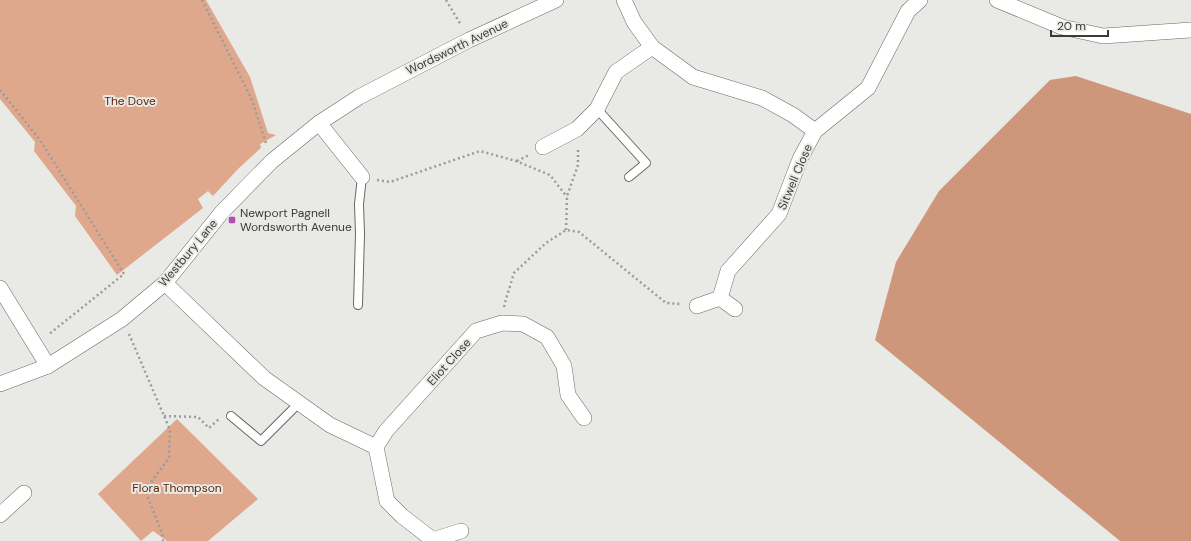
<svg xmlns="http://www.w3.org/2000/svg" width="1191" height="541" font-family="'DM Sans',sans-serif">
<style>
.green{fill:#dfa88d}
.forest{fill:#ce967a}
.lines{fill:none;stroke-linecap:round;stroke-linejoin:round}
.service-casing{stroke:#686865;stroke-width:10}
.minor-casing{stroke:#686865;stroke-width:16}
.path{stroke:#9b9b99;stroke-width:2.5;stroke-dasharray:2 3;stroke-linecap:butt}
.service{stroke:#fff;stroke-width:8}
.minor{stroke:#fff;stroke-width:15}
.poi-dot{fill:#b44eb3;stroke:#e9e9e6;stroke-width:1.5}
.labels{text-anchor:middle;stroke-width:4;stroke-linejoin:round;paint-order:stroke}
.street-label{font-size:12px;fill:#3a3a39;stroke:#e9e9e6}
.park-label{font-size:12px;fill:#5b2707;stroke:#e9e9e6}
.poi-label{font-size:12px;fill:#3a3a39;stroke:#e9e9e6;text-anchor:start}
</style>
<rect width="100%" height="100%" fill="#e9e9e6"/>
<g class="green">
<path d="M0,0h206l44,77 18,56 8,2 -16,9 1,4 -22,20 -26,28 -5,-5 -10,8 5,9 -86,67 -42,-59 1,-10 -42,-55 1,-9 -35,-43z"/>
<path d="M177,419l81,80 -50,42h-41l-14,-10 -12,10 -43,-47z"/>
</g>
<path class="forest" d="M1076,76l115,38v427h-71l-245,-201 21,-78 43,-71 111,-111z"/>
<g class="lines">
<defs>
<g id="service">
<path d="M597,109l49,54 -17,14"/>
<path d="M358,305l2,-71 -1,-30 3,-27"/>
<path d="M231,416l30,25 38,-38"/>
</g>
<g id="minor">
<path d="M624,0l10,22 18,25 41,30 69,21 31,17 22,16"/>
<path d="M997,0l65,27 41,9 88,-6"/>
<path d="M319,123l43,54"/>
<path d="M543,147l34,-18 20,-20 19,-37 36,-25"/>
<path d="M165,283l99,95 66,47 46,22"/>
<path d="M0,288l48,78"/>
<path d="M720,298l8,-27 51,-57 21,-55 15,-28 53,-43 40,-77 12,-11"/>
<path d="M697,306l23,-8 15,11"/>
<path d="M0,384l48,-18 74,-47 43,-36 57,-71 50,-51 47,-38 40,-26 110,-57 87,-40"/>
<path d="M0,515l24,-22"/>
<path d="M461,531l-28,9 -31,-24 -15,-15 -11,-54 10,-16 90,-100 26,-8 21,1 24,13 17,29 4,29 16,23"/>
</g>
</defs>
<use href="#service" class="service-casing"/>
<use href="#minor" class="minor-casing"/>
<g class="path">
<path d="M202,0l50,100 14,43"/>
<path d="M446,0l15,25"/>
<path d="M0,90l40,50 84,134 -76,61"/>
<path d="M517,161l12,-6"/>
<path d="M377,180l13,2 90,-31 36,10 34,14 17,22"/>
<path d="M566,230l1,-34 11,-31v-18"/>
<path d="M504,307l2,-8 8,-26 32,-30 20,-13 13,2 87,71 14,1"/>
<path d="M129,334l41,96 -1,28 -24,32 17,43 1,8"/>
<path d="M164,416l34,1 11,11 10,-9"/>
</g>
<use href="#service" class="service"/>
<use href="#minor" class="minor"/>
</g>
<rect class="poi-dot" x="228" y="216" width="8" height="8" rx="2"/>
<g class="labels">
<g class="street-label">
<text transform="translate(457 47) rotate(-26)" y="4">Wordsworth Avenue</text>
<text transform="translate(795 177) rotate(-67)" y="4">Sitwell Close</text>
<text transform="translate(188 253) rotate(-50)" y="4">Westbury Lane</text>
<text transform="translate(449 362) rotate(-48)" y="4">Eliot Close</text>
</g>
<g class="park-label">
<text x="130" y="105">The Dove</text>
<text x="177" y="492">Flora Thompson</text>
</g>
<g class="poi-label">
<text x="240" y="217">Newport Pagnell<tspan x="240" dy="14">Wordsworth Avenue</tspan></text>
</g>
</g>
<path d="M1051 30v6h57v-6" fill="none" stroke="#3a3a39" stroke-width="2"/>
<text x="1057" y="30" font-size="12" fill="#3a3a39" stroke="#e9e9e6" stroke-width="3" paint-order="stroke">20 m</text>
</svg>
